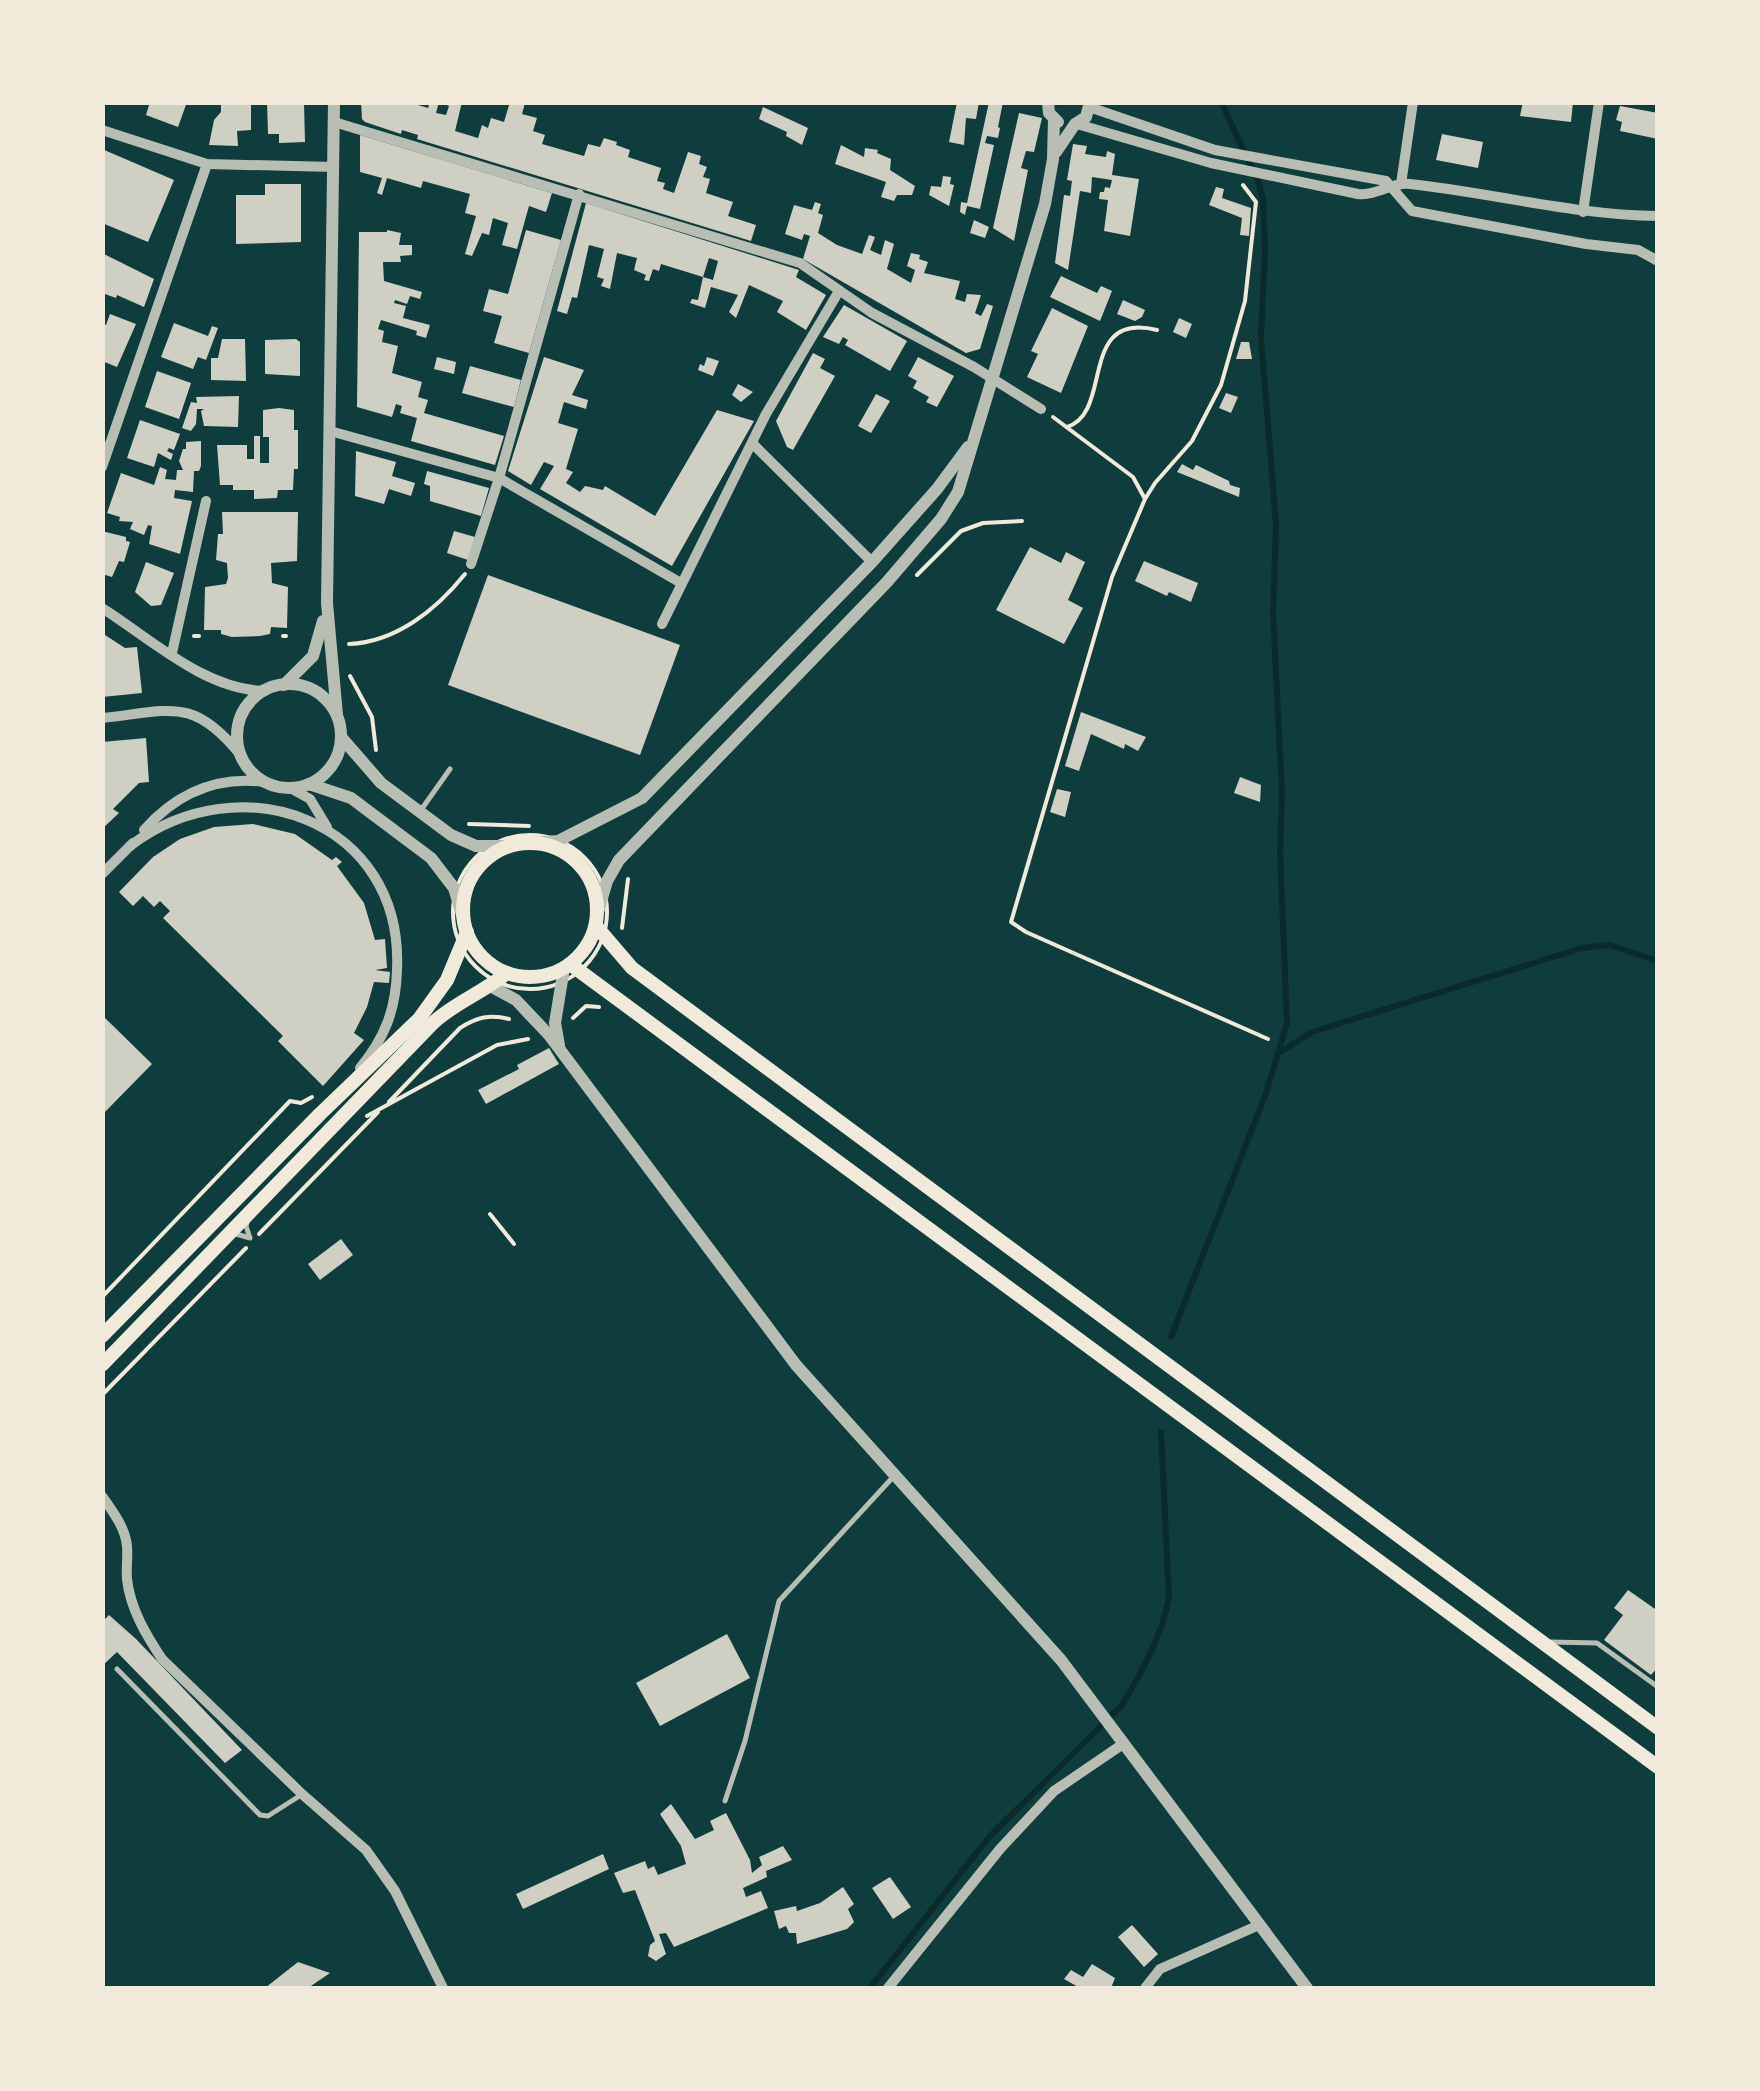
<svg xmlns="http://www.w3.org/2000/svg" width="1760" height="2091" font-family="'Fira Sans Condensed',sans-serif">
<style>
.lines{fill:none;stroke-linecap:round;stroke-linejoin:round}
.stream{stroke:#0a2a2b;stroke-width:6}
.building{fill:#cfcfc3}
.path{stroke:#f1e9da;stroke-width:4}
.service{stroke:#b8beb3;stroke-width:5}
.minor{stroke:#b8beb3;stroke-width:10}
.tertiary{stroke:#b8beb3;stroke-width:12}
.secondary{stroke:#f1e9da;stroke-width:14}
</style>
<rect width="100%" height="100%" fill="#0f3d3e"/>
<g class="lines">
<g class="stream">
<path d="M1280,1052l32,-20 270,-84 28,-3 48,16"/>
<path d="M1171,1337l94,-241 22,-73 -7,-170 2,-61 -9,-178 3,-89 -15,-188 4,-86 -2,-51 -4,-17 -38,-81"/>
<path d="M870,1988l119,-151 133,-132c20,-33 40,-70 47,-107l-8,-166"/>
</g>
</g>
<g class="building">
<path d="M150,102h37l-9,25 -32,-12z"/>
<path d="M221,102h30v28l-14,1 1,15 -29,-1 5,-25 7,-8z"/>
<path d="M267,102h37l1,40 -26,1v-9h-11z"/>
<path d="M361,102h58l-1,3 10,3 2,-6h9l-3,11 10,2 3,-9 -9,-4h22l-7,29 23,7 4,-13 6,3 3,-10 13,4 6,-20h12l3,1 -3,11 15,4 -4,13 12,4 -3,9 42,12 4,-12 12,3 4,-9 13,4 -1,3 14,5 -2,7 33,11 -4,13 8,2 -2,6 11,4 14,-41 13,4 -2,8 8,3 -4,10 7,2 -4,14 27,9 -5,14 28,9 -5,16 -334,-102 1,-4 -16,-5 -1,4 -36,-12 -3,-3z"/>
<path d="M957,102h22l-3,17 -10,-1 -2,27 -15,-3z"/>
<path d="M989,102h14l-5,25 2,1 -2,10 -11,-2 -2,7 9,2 -14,64 -13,-3 -2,9 -5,-3 1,-10 6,1z"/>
<path d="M1523,102h50l-2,20 -51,-6z"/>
<path d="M1620,106l38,7v26l-38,-8 2,-9 -6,-2z"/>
<path d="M763,107l45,21 -6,17 -16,-9 1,-4 -28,-13z"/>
<path d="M1019,113l23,5 -8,34 -8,-1 -5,17 7,2 -14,71 -21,-13z"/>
<path d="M1442,134l41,8 -5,26 -42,-8z"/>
<path d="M360,135l192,58 -6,19 -17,-6 -12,43 -15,-4 6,-22 -15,-5 -4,17 -7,-2 -10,23 -7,-2 11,-38 -11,-3 5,-19 -47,-13 -2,7 -34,-10 -5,17 -5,-2 5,-15 -22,-6z"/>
<path d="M1073,144l14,2 -2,8 21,3 1,-6 8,3 -3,21 27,4 -9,57 -26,-5 4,-31 -9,-1 1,-7h4l1,-5 5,1 2,-8 -20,-3 -1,16 -11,-2 -12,79 -13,-7 9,-68 6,1 2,-15 -5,-1z"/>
<path d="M841,145l23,12 1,-9 13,2 -1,3 14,6 -1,11 25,16 -3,9h-15l-3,6 -13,-4 5,-15 -51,-18z"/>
<path d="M102,149l72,31 -26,62 -46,-19z"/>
<path d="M943,176l8,1 -1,7 4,1 -5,21 -20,-11 2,-9 10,1z"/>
<path d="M265,184h36v58l-65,2v-49h29z"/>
<path d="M1216,187l8,2 -2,9 29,10 -2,28 -9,-1 2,-17 -33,-13z"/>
<path d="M815,202l6,2 -3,9 5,2 -5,18 19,12 25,9 7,-19 6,2 -5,13 11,5 4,-15 9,4 -7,25 24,14 4,-13 -8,-4 4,-13 9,2 -1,4 9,3 -4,11 36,8 -5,18 10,3 2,-8 14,1 -6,18 6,3 6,-12 6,2 -13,43 -14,4 -163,-94 7,-23 -6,-2 -2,6 -17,-6 9,-29 18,5z"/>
<path d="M586,203l213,67 -3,7 30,18 -20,35 -29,-18 6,-11 -34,-16 -13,33 -7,-6 9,-17 -27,-8 -6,21 -15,-5 2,-4 6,1 5,-23 10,3 5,-19 -9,-3 -6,19 -42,-13 -2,7 -6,-2 -4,12 -5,-1 2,-5 -12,-5 3,-12 -20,-5 -7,36 -9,-3 3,-7 -7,-2 7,-28 -15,-4 -12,53 -5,-1 -5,17 -10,-3z"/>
<path d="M974,220l15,7 -4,11 -15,-5z"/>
<path d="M387,230l14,3 -2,12h13v10l-12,1 1,6h-18l1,19 38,11 -2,7 -10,-3 -3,8 -12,-4 -1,3 12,3 -3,12 27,7 -4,13 -10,-3 1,-4 -36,-11 -3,9 6,2 -2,11 16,4 -6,27 30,9 -4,15 10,3 -4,13 80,23 -9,29 -84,-24 6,-23 -17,-5 2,-7 -6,-2 -4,13 -35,-10 2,-175h28z"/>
<path d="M526,230l35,10 -32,113 -35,-10 8,-27 -19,-5 6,-22 19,5z"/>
<path d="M102,253l52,26 -10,28 -27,-12 -1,3 -14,-5z"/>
<path d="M1061,276l36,17 4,-7 11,5 -12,30 -50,-24z"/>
<path d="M1123,300l22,10 -3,7 -7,4 -18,-7z"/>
<path d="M844,305l63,36 -17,30 -45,-26 3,-5 -5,-3 -4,7 -16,-7z"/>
<path d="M1052,308l36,18 -27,67 -34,-16 11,-23 -7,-3z"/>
<path d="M110,314l26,10 -19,43 -15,-6v-38l4,2z"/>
<path d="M1179,318l13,6 -6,14 -13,-6z"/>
<path d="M174,323l34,13 4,-10 6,2 -12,32 -8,-3 -5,12 -32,-12z"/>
<path d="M222,339h23l1,42 -35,-1v-22h7z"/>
<path d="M296,339l4,3v34l-35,-2v-34z"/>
<path d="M1241,342h8l3,17h-16z"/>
<path d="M813,353l12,6 -5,9 15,8 -42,74 -6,-3 -11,-26z"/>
<path d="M437,357l19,5 -2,12 -20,-5z"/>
<path d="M544,357l40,13 -12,25 16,5 -2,9 -22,-7 -6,21 20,6 -12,40 7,3 -7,11 14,9 5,-6 18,4 2,-4 50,30 62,-106 37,11 -82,145 -132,-77 14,-23 -10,-4 -13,23 -23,-14z"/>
<path d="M707,357l12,4 -6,15 -15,-6 2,-6 4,2z"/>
<path d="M918,357l36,19 -17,31 -11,-5 3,-5 -16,-9 4,-7 -9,-5z"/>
<path d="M470,366l51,14 -7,27 -52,-14z"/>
<path d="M157,371l34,12 -12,36 -34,-12z"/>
<path d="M738,384l15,8 -12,10 -9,-7z"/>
<path d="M1226,393l12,4 -7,16 -12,-5z"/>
<path d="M876,394l14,7 -19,32 -13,-7z"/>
<path d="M239,396l-1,31 -34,-1 -3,-15 3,-2h-7l-1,15 -5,7 -9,-3 9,-26 6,1 -1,-6z"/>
<path d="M279,408l15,2v20h4v39h-4l-1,21h-15l-1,8 -23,1v-9h-21v-5h-13l-3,-40h30v14h7v-23h6v27h9v-26h-6v-27z"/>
<path d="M140,420l40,14 -6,16 -5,-2 -2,3 6,3 -2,6 -13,-7 -4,14 -27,-9z"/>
<path d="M201,441v25l-2,5h-5l-1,21 -18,-2 -1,8 18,3 -12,53 -31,-10 3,-18 -4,-1 -4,10 -14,-6 3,-7 -14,-1 1,-4 -13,-4 14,-40 33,12 6,-18 7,3 -2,9 11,1 1,-10h6l-4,-9 4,-12h3v-7z"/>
<path d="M356,451l40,11 -4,14 23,7 -4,13 -22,-7 -5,15 -29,-8z"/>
<path d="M1182,464l11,6 3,-5 33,16 1,4 10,3 -1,9 -62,-25z"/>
<path d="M427,471l62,17 -8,28 -51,-15v-15l-6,-2z"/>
<path d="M222,512h76l-1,49 -26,2 1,20 16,4 -1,41 -16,-1 -1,7 -10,2 -28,1 -11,-3v-4h-17l1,-43 21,-3 2,-6 -1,-15 -11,-3 2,-26h5z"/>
<path d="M102,531l24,6v4l4,1 -6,20 -5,-1 -7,16 -10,-3z"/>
<path d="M454,531l21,6 -7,23 -21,-7z"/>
<path d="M1030,547l31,16 5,-11 19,10 -17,38 15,8 -19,36 -68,-34z"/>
<path d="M1144,561l54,22 -7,19 -22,-10 -2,4 -32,-15z"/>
<path d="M146,562l28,11 -13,32 -10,1 -16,-14z"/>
<path d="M488,575l192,70 -40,110 -192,-70z"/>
<path d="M102,633l23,15 12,-1 5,46 -40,4z"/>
<path d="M1081,712l65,25 -8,14 -13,-7 -1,5 -33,-15 -12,37 -14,-5z"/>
<path d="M146,738l3,44 -10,1 -26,26 6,4 -17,16v-87z"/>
<path d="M1240,777l21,8 -1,17 -26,-9z"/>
<path d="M1057,789l14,3 -6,25 -15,-5z"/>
<path d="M253,824l42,10 37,26 4,-3 6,5 -5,4 27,37 11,37 10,-1 2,29 -12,2 15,2 -1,11 -15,-1 -7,25 -13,26 10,7 -41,46 -45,-45 5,-5 -120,-118 7,-7 -10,-10 -6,6 -11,-11 -10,10 -14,-14 34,-35 27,-18 34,-12z"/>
<path d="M102,1015l50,49 -50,51z"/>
<path d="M549,1048l10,16 -73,40 -8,-14 41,-21 -2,-4z"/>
<path d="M341,1239l12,16 -33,25 -12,-16z"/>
<path d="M1628,1590l30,21v56l-7,8 -47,-35 19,-25 -9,-7z"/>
<path d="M109,1615l27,24 106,111 -17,13 -108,-111 -15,14v-44z"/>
<path d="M727,1634l23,44 -90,48 -24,-43z"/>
<path d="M671,1804l24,35 19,-9 -4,-9 16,-8 24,47 2,13 10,-8 -3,-8 24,-11 9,14 -26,11 1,6 -24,11 3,9 15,-6 7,17 -94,39 -8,-14 -7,1 7,20 -10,7 -8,-5 2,-11 5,-4 -20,-51 -12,3 -9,-20 31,-12 3,8 6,-3 4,9 28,-11 -5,-18 -21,-32z"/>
<path d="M603,1854l6,15 -86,40 -7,-15z"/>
<path d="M890,1877l21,30 -18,12 -21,-31z"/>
<path d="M843,1887l11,17 -6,5 6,13 -7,7 -50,15 -1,-11h-7l-3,-7 -7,3 -5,-18 22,-5 1,5 23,-8z"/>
<path d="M1132,1925l26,29 -14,13 -26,-30z"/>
<path d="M298,1962l32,11 -22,15h-43z"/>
<path d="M1092,1964l23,14 -4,10h-31l-16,-9 7,-9 12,7z"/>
</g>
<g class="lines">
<g class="path">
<path d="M1243,185l13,17 -11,99 -24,84 -29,56 -37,42 -10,16 -33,78 -101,345 15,10 242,107"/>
<path d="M1053,417l80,60 12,22"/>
<path d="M1067,427c47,-14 10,-117 90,-97"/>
<path d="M917,575l44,-44 22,-8 39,-2"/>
<path d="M194,636h5"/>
<path d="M283,636h3"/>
<path d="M349,644c47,-2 87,-34 116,-70"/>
<path d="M350,676l22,41 4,33"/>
<path d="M469,824l60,2"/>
<circle cx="530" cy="912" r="77"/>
<path d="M622,928l6,-49"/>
<path d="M573,1018l13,-12 13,1"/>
<path d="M389,1102l71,-74c17,-11 30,-14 49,-9"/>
<path d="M367,1116l130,-71 31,-6"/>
<path d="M490,1214l24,30"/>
<path d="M259,1234l119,-122"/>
<path d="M102,1297l188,-196 11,2 11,-6"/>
<path d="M102,1395l144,-147"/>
</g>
<g class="service">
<path d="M421,810l29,-41"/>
<path d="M236,1234l14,4 -4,-12 2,-7"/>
<path d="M1550,1642l47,1 61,44"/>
<path d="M117,1669l143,146 8,1 33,-21"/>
<path d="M725,1801l20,-60 34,-140 115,-125"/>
</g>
<g class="minor">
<path d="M1089,107l126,43 171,31 26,30 174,33 52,6 20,11"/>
<path d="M334,122l466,141 72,50 102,54 67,42"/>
<path d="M1077,124l134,39 147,31c19,2 34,-12 52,-10 84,9 163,31 248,32"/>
<path d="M102,130l105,34 127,3"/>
<path d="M1401,184l12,-82"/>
<path d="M1583,212l16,-110"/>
<path d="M330,431l169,47 182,105"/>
<path d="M752,443l120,119"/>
<path d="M102,467l105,-303"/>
<path d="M471,564l28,-86 80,-284"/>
<path d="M102,608c49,31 103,82 163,83"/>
<path d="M662,624l104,-210 73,-123"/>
<path d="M172,653l34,-152"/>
<path d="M102,718c68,-7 90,-22 137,35"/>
<path d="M292,789l18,10 17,28"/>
<path d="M144,830c33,-37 72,-54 120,-48"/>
<path d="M130,846c110,-84 274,-26 267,124 -1,39 -12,68 -37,98"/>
<path d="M102,874l31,-31"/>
<path d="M102,1496c11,16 23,31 25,50 1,11 -1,22 0,33 3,29 19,56 35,80l140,135 64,56 29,41 48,97"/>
<path d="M888,1988l112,-139 54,-58 69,-47"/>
<path d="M1145,1988l15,-19 99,-44"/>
</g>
<g class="tertiary">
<path d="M334,102l-7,501 10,112"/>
<path d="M1048,102l1,11 9,9"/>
<path d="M1056,152l19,-28 11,-7 4,-15"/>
<circle cx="289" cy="736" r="52"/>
<path d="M284,685l29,-29 10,-35"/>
<path d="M341,737l40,46 70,52 25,11h32"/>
<path d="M309,784l42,14 80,60 23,30 9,30"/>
<path d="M533,843l25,-2 84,-43 230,-236 65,-73 31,-42"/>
<path d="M598,912l9,-31 12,-21 268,-278 54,-63 17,-27 87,-288 8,-45 1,-40"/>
<path d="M492,987l24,13 33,35 247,330 265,295 246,328"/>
<path d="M559,1045l-4,-22 9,-55"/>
</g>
<g class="secondary">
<circle cx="530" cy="910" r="67"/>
<path d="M596,926l36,42 1026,760"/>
<path d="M570,964l1088,803"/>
<path d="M102,1336l218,-222 99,-95 28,-39 20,-48"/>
<path d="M102,1365l332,-343c22,-20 50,-30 73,-49"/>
</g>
</g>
<rect width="1760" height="2091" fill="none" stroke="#f1e9da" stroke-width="210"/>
</svg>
